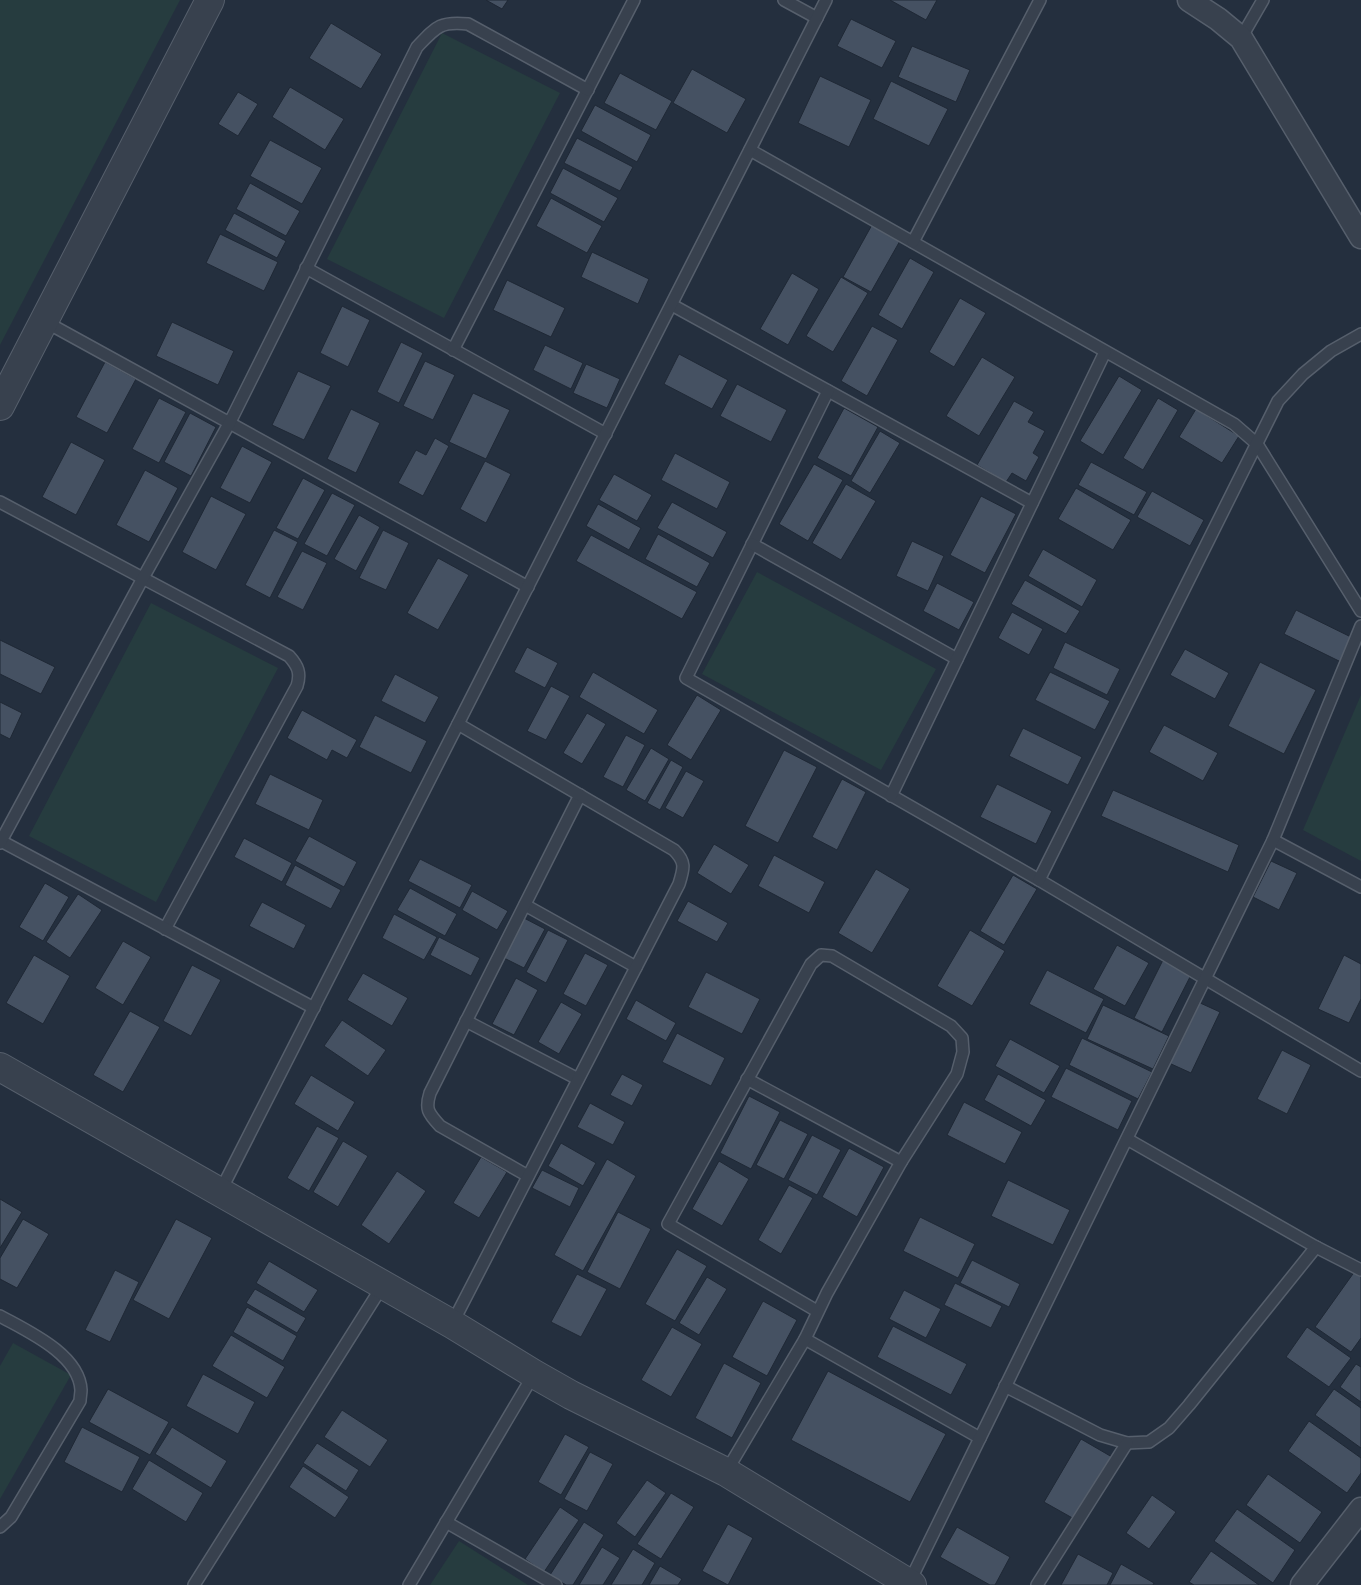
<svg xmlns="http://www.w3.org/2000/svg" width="1361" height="1585" font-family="Quicksand,sans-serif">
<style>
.green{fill:#263c3f}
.building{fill:#455162;stroke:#1f2835}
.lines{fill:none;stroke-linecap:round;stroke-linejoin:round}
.service-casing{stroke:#565f6c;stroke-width:14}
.minor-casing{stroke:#565f6c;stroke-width:25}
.tertiary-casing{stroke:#565f6c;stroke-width:30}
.service{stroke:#38414e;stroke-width:11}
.minor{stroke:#38414e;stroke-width:22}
.tertiary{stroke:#38414e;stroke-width:28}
</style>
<rect width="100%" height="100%" fill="#242f3e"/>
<g class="green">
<path d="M0,0h180l-180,345z"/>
<path d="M442,33l118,60 -116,225 -117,-59z"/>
<path d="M757,572l179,97 -55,101 -179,-96z"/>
<path d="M151,603l127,65 -122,234 -127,-66z"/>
<path d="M1361,695v166l-58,-31z"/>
<path d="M13,1343l58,32 -71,124v-133z"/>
<path d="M459,1541l69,44h-98z"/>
</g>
<g class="building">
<path d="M486,0h22l-6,9z"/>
<path d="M890,0h47l-11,20z"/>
<path d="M851,19l45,22 -14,27 -45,-22z"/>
<path d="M331,23l51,31 -21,35 -52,-31z"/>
<path d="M912,46l58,24 -14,32 -58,-25z"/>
<path d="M692,69l54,30 -19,34 -54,-30z"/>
<path d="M620,73l52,28 -16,29 -52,-27z"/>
<path d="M820,76l51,24 -22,47 -51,-24z"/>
<path d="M891,81l57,28 -19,37 -56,-27z"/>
<path d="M290,87l54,32 -19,31 -53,-33z"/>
<path d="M238,92l20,12 -20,32 -20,-12z"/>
<path d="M595,105l56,30 -14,27 -56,-31z"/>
<path d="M577,138l56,29 -13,24 -56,-28z"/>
<path d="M270,140l52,28 -20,36 -52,-28z"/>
<path d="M563,168l55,30 -14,24 -54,-29z"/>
<path d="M250,183l50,28 -14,25 -50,-27z"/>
<path d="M551,198l51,28 -15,27 -51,-27z"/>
<path d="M234,213l52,28 -9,17 -52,-28z"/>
<path d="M873,223l28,16 -30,53 -28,-15z"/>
<path d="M220,234l58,28 -14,29 -58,-28z"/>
<path d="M592,252l57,27 -11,25 -57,-27z"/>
<path d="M910,258l24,14 -32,57 -24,-14z"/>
<path d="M792,273l27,16 -31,56 -28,-16z"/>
<path d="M841,277l27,16 -35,59 -27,-16z"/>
<path d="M507,280l58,28 -14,29 -58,-27z"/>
<path d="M960,298l26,15 -32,54 -25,-15z"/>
<path d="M342,306l28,14 -22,47 -28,-14z"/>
<path d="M172,322l62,29 -16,34 -62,-29z"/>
<path d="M872,326l26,14 -31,56 -26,-15z"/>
<path d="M401,342l22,11 -24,50 -22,-11z"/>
<path d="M545,345l38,18 -12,26 -38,-19z"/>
<path d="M679,354l49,26 -16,29 -48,-25z"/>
<path d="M982,357l33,20 -36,59 -33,-20z"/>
<path d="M425,361l30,14 -22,45 -30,-14z"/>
<path d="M105,362l31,17 -29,54 -31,-16z"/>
<path d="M586,364l34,15 -13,29 -34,-15z"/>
<path d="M298,371l33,15 -27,54 -32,-15z"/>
<path d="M1119,376l23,14 -39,65 -23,-14z"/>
<path d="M737,384l50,26 -16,32 -51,-26z"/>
<path d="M473,393l37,17 -24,49 -37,-17z"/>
<path d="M159,398l27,14 -27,51 -27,-14z"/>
<path d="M1158,398l20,12 -35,60 -20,-12z"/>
<path d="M1014,401l20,11 -6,10 17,9 -12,22 6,4 -13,24 -14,-8 -6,9 -29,-17z"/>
<path d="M844,408l34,19 -27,49 -34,-18z"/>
<path d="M351,409l29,14 -24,50 -29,-14z"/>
<path d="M1196,409l43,27 -17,27 -43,-26z"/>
<path d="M190,413l26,14 -25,49 -27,-14z"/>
<path d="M880,431l20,12 -30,50 -19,-12z"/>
<path d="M435,438l14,8 -26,50 -25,-13 18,-33 10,5z"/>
<path d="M71,442l34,18 -29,55 -34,-18z"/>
<path d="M242,446l30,16 -22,41 -30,-15z"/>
<path d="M675,453l55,29 -13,27 -56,-29z"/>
<path d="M485,461l26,13 -25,49 -26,-14z"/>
<path d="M1091,462l56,30 -13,23 -56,-30z"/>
<path d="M814,464l29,16 -35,61 -29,-17z"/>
<path d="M145,470l33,18 -29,54 -33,-17z"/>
<path d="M614,474l38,21 -15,26 -38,-21z"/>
<path d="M303,478l22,12 -27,49 -22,-11z"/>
<path d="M846,484l30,17 -35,59 -29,-17z"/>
<path d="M1076,488l55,32 -18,30 -55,-31z"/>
<path d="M1152,491l52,29 -14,26 -53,-29z"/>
<path d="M332,493l23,12 -28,51 -23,-12z"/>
<path d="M211,496l35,18 -30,56 -34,-18z"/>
<path d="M981,496l35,18 -31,59 -35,-18z"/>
<path d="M672,502l55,30 -14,26 -56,-30z"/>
<path d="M598,504l43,24 -12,22 -43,-24z"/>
<path d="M359,515l21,12 -24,44 -22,-12z"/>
<path d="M274,530l24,12 -28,56 -25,-13z"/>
<path d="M383,530l26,13 -23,47 -27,-12z"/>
<path d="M658,534l52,29 -13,24 -52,-28z"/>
<path d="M591,535l106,57 -15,27 -106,-58z"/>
<path d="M912,541l32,15 -16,35 -32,-15z"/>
<path d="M1043,549l54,31 -15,27 -54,-31z"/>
<path d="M302,551l25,12 -24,47 -26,-13z"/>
<path d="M438,558l31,17 -31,55 -31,-17z"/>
<path d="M1025,580l55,31 -14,23 -55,-30z"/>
<path d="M937,583l37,19 -15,28 -36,-19z"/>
<path d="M1296,610l57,28 -12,24 -57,-28z"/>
<path d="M1012,612l31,17 -14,26 -31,-17z"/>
<path d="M0,640l55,27 -14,27 -41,-20z"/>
<path d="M1065,642l55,27 -13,26 -54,-27z"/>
<path d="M527,647l31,16 -13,25 -31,-16z"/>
<path d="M1185,649l44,24 -14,26 -45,-24z"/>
<path d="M1260,662l56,28 -32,64 -56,-28z"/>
<path d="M593,672l65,38 -14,24 -65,-37z"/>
<path d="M1050,672l60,29 -15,29 -60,-30z"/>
<path d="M395,674l44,23 -14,26 -44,-22z"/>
<path d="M551,686l19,10 -24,44 -19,-9z"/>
<path d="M697,695l24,15 -30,50 -24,-15z"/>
<path d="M0,702l22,11 -12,26 -10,-5z"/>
<path d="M302,710l55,30 -10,18 -15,-8 -5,10 -40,-22z"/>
<path d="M587,713l19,11 -24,40 -19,-11z"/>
<path d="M375,715l52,26 -16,32 -52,-26z"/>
<path d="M1164,725l54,28 -15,28 -54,-29z"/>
<path d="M1023,728l59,29 -14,28 -59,-29z"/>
<path d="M626,735l19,10 -22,42 -20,-10z"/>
<path d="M651,748l18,11 -24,42 -19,-11z"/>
<path d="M784,750l33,17 -39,76 -33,-17z"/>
<path d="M671,760l12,7 -23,43 -13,-7z"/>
<path d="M686,771l18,10 -21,37 -18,-10z"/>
<path d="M270,774l53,26 -14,30 -54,-26z"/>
<path d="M842,779l24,13 -29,58 -25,-13z"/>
<path d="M997,784l55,27 -16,33 -56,-27z"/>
<path d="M1113,790l126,55 -11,27 -127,-56z"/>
<path d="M309,836l48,26 -13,25 -49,-26z"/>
<path d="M244,838l48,25 -10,19 -48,-25z"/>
<path d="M714,844l35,21 -18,29 -34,-21z"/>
<path d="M774,855l51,27 -16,31 -51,-27z"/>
<path d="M420,859l52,26 -12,23 -52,-27z"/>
<path d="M1271,861l26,12 -18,37 -26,-13z"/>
<path d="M295,865l46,25 -10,19 -46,-24z"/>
<path d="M876,869l34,20 -38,64 -34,-20z"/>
<path d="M1013,875l24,14 -33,56 -24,-14z"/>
<path d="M45,883l24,14 -26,44 -24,-14z"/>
<path d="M410,888l47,26 -12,22 -48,-26z"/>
<path d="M472,891l36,20 -11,19 -35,-20z"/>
<path d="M78,894l24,16 -32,48 -24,-16z"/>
<path d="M688,901l40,22 -11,19 -40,-21z"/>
<path d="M262,902l44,23 -12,24 -45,-23z"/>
<path d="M394,914l43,23 -13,23 -42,-22z"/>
<path d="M524,918l21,11 -21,39 -22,-11z"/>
<path d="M548,930l20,10 -22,43 -20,-11z"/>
<path d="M970,930l35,21 -33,55 -35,-20z"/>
<path d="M439,937l41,21 -9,18 -41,-21z"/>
<path d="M123,941l28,16 -28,48 -28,-17z"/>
<path d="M1117,945l32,18 -24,43 -32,-17z"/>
<path d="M585,953l23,12 -22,41 -23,-12z"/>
<path d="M34,955l36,21 -27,48 -37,-21z"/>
<path d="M1344,955l17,9v35l-12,24 -31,-14z"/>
<path d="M1164,958l28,15 -30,59 -28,-14z"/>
<path d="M192,965l29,15 -30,56 -28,-15z"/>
<path d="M1047,970l57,29 -18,34 -57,-29z"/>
<path d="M706,972l54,27 -18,35 -54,-27z"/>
<path d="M363,973l45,25 -16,28 -45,-26z"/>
<path d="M516,978l22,12 -24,45 -22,-11z"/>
<path d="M636,1000l40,23 -10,18 -40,-22z"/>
<path d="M561,1002l21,12 -23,40 -21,-12z"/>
<path d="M1198,1002l22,10 -29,61 -22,-10z"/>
<path d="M1103,1005l66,31 -16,33 -66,-30z"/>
<path d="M130,1011l30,16 -37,65 -30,-17z"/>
<path d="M342,1020l44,30 -18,26 -44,-30z"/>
<path d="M677,1033l48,25 -14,28 -49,-24z"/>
<path d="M1082,1038l70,34 -14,27 -69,-34z"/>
<path d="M1010,1039l50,27 -16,27 -49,-27z"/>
<path d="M1282,1050l29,15 -24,49 -30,-15z"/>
<path d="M1066,1068l66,33 -14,29 -67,-33z"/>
<path d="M622,1074l21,11 -11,21 -22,-11z"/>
<path d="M998,1074l48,26 -15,26 -47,-26z"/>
<path d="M311,1075l44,27 -17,29 -44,-27z"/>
<path d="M749,1096l31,16 -29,57 -31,-16z"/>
<path d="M964,1102l58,30 -17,32 -58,-29z"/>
<path d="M590,1103l35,19 -12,23 -36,-18z"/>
<path d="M780,1120l28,14 -24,45 -28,-14z"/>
<path d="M317,1126l22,12 -30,53 -22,-13z"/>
<path d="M812,1135l29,15 -24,45 -29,-15z"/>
<path d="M343,1141l25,15 -30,51 -25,-15z"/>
<path d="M561,1143l35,20 -13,23 -35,-20z"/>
<path d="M849,1148l35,19 -27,50 -35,-20z"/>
<path d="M481,1157l26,15 -28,46 -26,-15z"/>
<path d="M607,1159l29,17 -53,95 -29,-16z"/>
<path d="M719,1161l30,18 -27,47 -30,-17z"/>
<path d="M542,1170l37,18 -9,19 -38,-19z"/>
<path d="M397,1171l29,20 -37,53 -28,-19z"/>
<path d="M1008,1180l62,30 -17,35 -62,-29z"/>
<path d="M789,1185l24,13 -32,56 -23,-14z"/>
<path d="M0,1199l22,13 -22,36z"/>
<path d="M618,1212l33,17 -31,60 -33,-17z"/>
<path d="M920,1217l55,27 -17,34 -55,-27z"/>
<path d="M23,1219l26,15 -32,54 -17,-9v-21z"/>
<path d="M176,1219l36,19 -43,81 -36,-19z"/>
<path d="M677,1249l30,17 -32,55 -30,-17z"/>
<path d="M972,1260l48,24 -11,23 -49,-24z"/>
<path d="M269,1261l49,29 -14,22 -48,-29z"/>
<path d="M115,1270l24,12 -29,60 -25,-12z"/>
<path d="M1355,1271l6,4v63l-10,14 -36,-25z"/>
<path d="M577,1274l30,15 -26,48 -30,-15z"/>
<path d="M707,1277l20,12 -28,46 -20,-12z"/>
<path d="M955,1283l47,23 -11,22 -47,-23z"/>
<path d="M255,1289l51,29 -9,15 -51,-30z"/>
<path d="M904,1290l37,19 -15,29 -37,-19z"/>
<path d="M763,1301l34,19 -30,56 -35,-19z"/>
<path d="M247,1307l50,29 -14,25 -50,-29z"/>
<path d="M893,1326l74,38 -16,31 -74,-38z"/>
<path d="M672,1327l30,17 -31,53 -30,-17z"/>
<path d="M1307,1327l44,31 -22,29 -43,-30z"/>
<path d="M231,1335l54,32 -18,31 -55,-32z"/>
<path d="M724,1363l37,20 -29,55 -37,-20z"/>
<path d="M1356,1364l5,3v35l-21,-15z"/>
<path d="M828,1371l118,63 -36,68 -119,-62z"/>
<path d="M203,1374l52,28 -17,32 -52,-28z"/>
<path d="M108,1389l61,33 -19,33 -61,-33z"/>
<path d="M1334,1389l27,19v40l-46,-33z"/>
<path d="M342,1410l46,30 -18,27 -46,-30z"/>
<path d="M1309,1421l52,37v15l-14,20 -59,-42z"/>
<path d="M82,1427l58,30 -18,35 -58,-30z"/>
<path d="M172,1427l55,34 -16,27 -56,-34z"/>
<path d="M565,1434l24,13 -28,48 -23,-13z"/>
<path d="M1081,1439l31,18 -36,63 -32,-18z"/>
<path d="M317,1443l42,27 -13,21 -43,-28z"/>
<path d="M590,1452l23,12 -26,47 -23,-12z"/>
<path d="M149,1460l54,33 -17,29 -54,-33z"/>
<path d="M303,1466l46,31 -14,21 -46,-31z"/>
<path d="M1268,1474l54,38 -22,31 -54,-38z"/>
<path d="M647,1480l19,13 -31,44 -19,-14z"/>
<path d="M671,1493l23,14 -33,52 -24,-15z"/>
<path d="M1152,1495l24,17 -27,37 -23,-16z"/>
<path d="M560,1507l19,13 -35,52 -19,-13z"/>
<path d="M1237,1509l58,41 -22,33 -59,-42z"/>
<path d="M584,1522l20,13 -31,50h-7l-16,-10z"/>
<path d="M728,1524l25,14 -25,47 -26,-14z"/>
<path d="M957,1527l53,30 -15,28h-5l-50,-28z"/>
<path d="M602,1547l18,11 -17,27h-24z"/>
<path d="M633,1549l22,14 -13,22h-31z"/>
<path d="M1211,1551l48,34h-65l-5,-3z"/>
<path d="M1078,1554l35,19 -6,12h-46z"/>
<path d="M1121,1564l33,19 -1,2h-43z"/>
<path d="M660,1566l22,13 -4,6h-29z"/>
</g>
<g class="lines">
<defs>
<g id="service">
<path d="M784,0l33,18"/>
<path d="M1241,38l22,-38"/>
<path d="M750,150l484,274 23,20 104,167"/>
<path d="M913,242l127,-242"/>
<path d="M306,268l300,166"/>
<path d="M672,305l360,198"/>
<path d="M44,321l484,266"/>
<path d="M453,350l181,-350"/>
<path d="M828,391l-142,287 353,202 322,191"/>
<path d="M0,502l289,154c9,10 12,17 8,30l-132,243"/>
<path d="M752,544l205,115"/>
<path d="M891,796l214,-444"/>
<path d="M1273,840l88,47"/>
<path d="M1,841l313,167"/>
<path d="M0,843l143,-265 87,-156 187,-375c19,-20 23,-26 51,-23l120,66"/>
<path d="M1039,880l239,-479 25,-27 28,-23 30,-17"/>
<path d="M525,905l111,62"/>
<path d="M466,1021l112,58"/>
<path d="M747,1079l154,83"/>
<path d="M1127,1139l189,108 45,23"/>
<path d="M528,1176l-88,-50c-12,-13 -15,-17 -10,-33l150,-298"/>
<path d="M220,1192l606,-1192"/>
<path d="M0,1316c27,15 79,38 81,74 0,3 -1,8 -1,11l-69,116 -11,10"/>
<path d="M452,1324l227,-440c5,-16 7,-22 -5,-34l-216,-126"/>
<path d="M805,1339l175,99"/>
<path d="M1005,1386l95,49 27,8 22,-1 20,-14 20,-23 127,-158"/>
<path d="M726,1472l79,-133 22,-46 74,-131 56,-88 6,-22 -1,-14 -11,-12 -119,-70 -11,-1 -10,9 -143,260 149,87"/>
<path d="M446,1522l110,63"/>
<path d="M909,1583l364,-743 88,-214"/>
<path d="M194,1585l189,-300"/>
<path d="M409,1585l125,-211"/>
<path d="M1037,1585l90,-142"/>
</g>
<g id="minor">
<path d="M1189,0l29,19 23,19 120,199"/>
<path d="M1302,1585l59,-76"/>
</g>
<g id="tertiary">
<path d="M0,406l210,-406"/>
<path d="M0,1067l452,257 82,50 37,21 155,77 186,113"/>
</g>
</defs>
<use href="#service" class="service-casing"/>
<use href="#minor" class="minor-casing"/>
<use href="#tertiary" class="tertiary-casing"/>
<use href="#service" class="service"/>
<use href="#minor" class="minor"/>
<use href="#tertiary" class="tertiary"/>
</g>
</svg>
